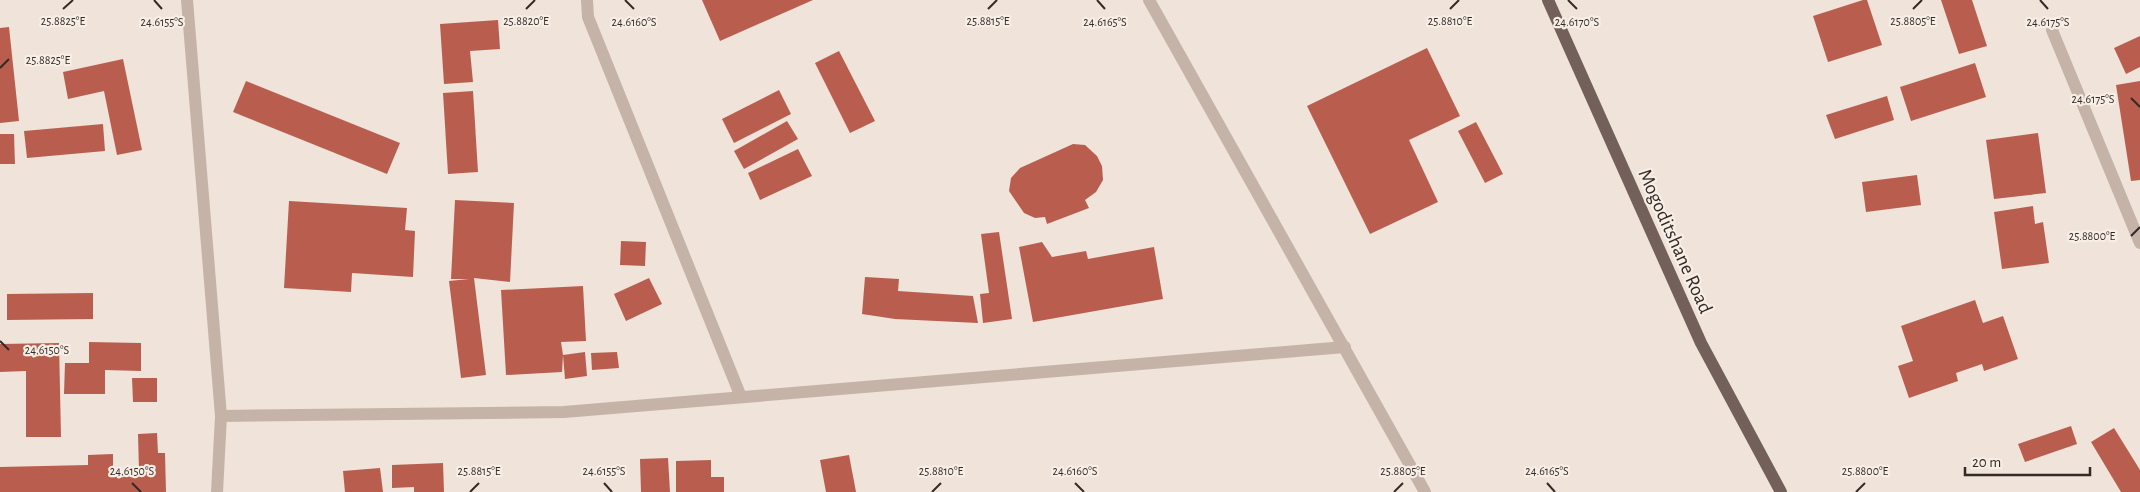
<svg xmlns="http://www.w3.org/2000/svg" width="2140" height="492" font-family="'Alegreya Sans',sans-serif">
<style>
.building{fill:#b95e4e}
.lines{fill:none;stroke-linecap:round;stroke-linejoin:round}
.minor{stroke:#c5b3a8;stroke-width:12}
.major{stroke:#73605a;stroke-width:12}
.ticks{fill:none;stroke:#332a27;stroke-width:2}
.labels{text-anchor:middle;stroke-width:4.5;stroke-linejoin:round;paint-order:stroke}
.street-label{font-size:20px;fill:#332a27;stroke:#f7eee6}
.ticks-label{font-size:12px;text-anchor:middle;fill:#332a27;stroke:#f7eee6;stroke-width:4.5;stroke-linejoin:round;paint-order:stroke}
</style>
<rect width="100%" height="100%" fill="#efe3da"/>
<g class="building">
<path d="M702,0h111l-93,41z"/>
<path d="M1863,0h4l15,45 -54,17 -15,-46z"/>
<path d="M1941,0h31l15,46 -28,8z"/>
<path d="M498,20l2,29 -30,2 3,31 -29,2 -4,-60z"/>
<path d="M9,27l10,94 -19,2v-95z"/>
<path d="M2140,36v31l-14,7 -12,-26z"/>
<path d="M1427,48l33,68 -51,24 29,62 -68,32 -63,-128z"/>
<path d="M839,51l36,70 -25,12 -35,-70z"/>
<path d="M123,59l19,91 -25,5 -13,-64 -36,8 -5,-27z"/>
<path d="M1975,63l11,34 -75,24 -11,-34z"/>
<path d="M246,81l154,62 -13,31 -154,-62z"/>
<path d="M2140,81v99l-9,1 -15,-96z"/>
<path d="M779,90l12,24 -57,29 -12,-24z"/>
<path d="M473,91l5,81 -30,2 -5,-81z"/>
<path d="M1887,96l7,24 -59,19 -9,-24z"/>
<path d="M787,121l11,18 -54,30 -10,-18z"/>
<path d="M1476,122l27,52 -18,9 -27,-52z"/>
<path d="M103,124l2,27 -78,7 -3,-27z"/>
<path d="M2038,133l8,60 -52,6 -8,-59z"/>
<path d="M0,134h14l1,30h-15z"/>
<path d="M1073,144l12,1 12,11 5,10 1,14 -7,12 -11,8 4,8 -42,16 -2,-7 -10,1 -11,-5 -15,-22 2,-13 9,-10z"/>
<path d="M798,149l14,27 -52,24 -12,-27z"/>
<path d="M1917,175l4,30 -55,7 -4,-30z"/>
<path d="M455,200l59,3 -4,79 -36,-4 12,97 -25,3 -12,-97 20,-2h-18z"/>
<path d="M289,201l118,7 -2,22 10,1 -2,46 -61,-4 -1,19 -67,-4z"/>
<path d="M2033,206l2,18 8,-2 6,41 -47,6 -8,-57z"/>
<path d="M999,232l13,87 -29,4 -3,-29 9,-1 -8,-59z"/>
<path d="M621,241l25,1 -1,24 -25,-1z"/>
<path d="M1042,242l10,15 34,-6 2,8 66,-12 9,52 -130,23 -14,-75z"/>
<path d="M865,277l34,2 -1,12 75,5 5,27 -83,-4 -33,-5z"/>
<path d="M649,278l13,26 -36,17 -12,-27z"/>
<path d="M583,286l3,55 -25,1 2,13 22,-3 2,24 -22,3 -2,-24 -1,17 -56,3 -5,-85z"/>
<path d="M93,293v26l-86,1v-26z"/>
<path d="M1975,300l8,23 20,-7 15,43 -34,12 -2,-7 -26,9 2,8 -49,17 -11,-32 15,-5 -12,-35z"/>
<path d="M89,342l52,1v28l-36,-1v24h-41l1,-31h24z"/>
<path d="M59,343l2,94h-35v-66l-26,1v-28z"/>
<path d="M617,352l2,16 -27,2 -1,-17z"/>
<path d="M132,378h25v24h-24z"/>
<path d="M2071,426l6,18 -52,18 -7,-18z"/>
<path d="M2114,428l26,42v22h-19l-30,-50z"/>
<path d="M157,433l1,20h7l1,39h-166v-25l88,-2v-10l25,-1v18l26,-1 -1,-37z"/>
<path d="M849,455l7,37h-30l-6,-32z"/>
<path d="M668,458l2,34h-29l-1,-33z"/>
<path d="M711,460v17h13v15h-48v-31z"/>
<path d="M443,463l1,29h-30v-5l-22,1v-23z"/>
<path d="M380,468l3,24h-38l-2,-21z"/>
</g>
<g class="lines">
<g class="minor">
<path d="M187,0l34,416 -4,76"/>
<path d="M587,0l1,17 153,380"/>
<path d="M1149,0l276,492"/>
<path d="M2052,30l88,213"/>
<path d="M221,416l343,-4 781,-65"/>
</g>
<path class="major" d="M1548,0l153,343 80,149"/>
</g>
<path class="ticks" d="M154,0l8,9M625,0l9,9M1097,0l8,9M1568,0l9,9M2040,0l8,9M63,9l10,-9M526,9l9,-9M988,9l9,-9M1450,9l9,-9M1913,9l9,-9M0,68l9,-9M2131,98l9,9M2131,236l9,-9M0,341l9,9M132,483l9,9M604,483l8,9M1075,483l9,9M1547,483l8,9M470,492l9,-9M932,492l9,-9M1394,492l9,-9M1856,492l9,-9"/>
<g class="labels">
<g class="street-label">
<text transform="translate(1676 241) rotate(66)" y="7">Mogoditshane Road</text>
</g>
</g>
<g class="ticks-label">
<text x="1913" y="25">25.8805°E</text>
<text x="63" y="25">25.8825°E</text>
<text x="526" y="25">25.8820°E</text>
<text x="988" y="25">25.8815°E</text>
<text x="1450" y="25">25.8810°E</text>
<text x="162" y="26">24.6155°S</text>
<text x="634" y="26">24.6160°S</text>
<text x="1105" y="26">24.6165°S</text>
<text x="1577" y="26">24.6170°S</text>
<text x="2048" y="26">24.6175°S</text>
<text x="48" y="64">25.8825°E</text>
<text x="2093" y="103">24.6175°S</text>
<text x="2092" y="240">25.8800°E</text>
<text x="47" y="354">24.6150°S</text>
<text x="132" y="475">24.6150°S</text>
<text x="604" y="475">24.6155°S</text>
<text x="1075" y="475">24.6160°S</text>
<text x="1547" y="475">24.6165°S</text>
<text x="479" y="475">25.8815°E</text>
<text x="941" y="475">25.8810°E</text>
<text x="1403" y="475">25.8805°E</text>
<text x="1865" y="475">25.8800°E</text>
</g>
<path d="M1965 467v8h125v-8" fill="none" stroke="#332a27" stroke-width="2.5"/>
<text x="1972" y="467" font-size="15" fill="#332a27" stroke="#f7eee6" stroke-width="4" paint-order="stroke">20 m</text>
</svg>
